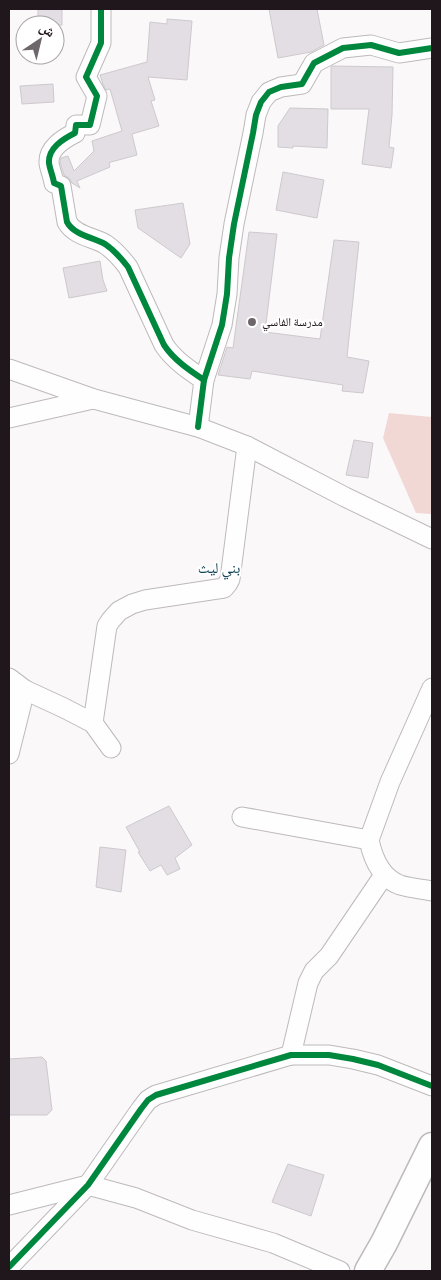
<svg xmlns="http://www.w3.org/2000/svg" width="441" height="1280" font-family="Literata,'Noto Naskh Arabic',serif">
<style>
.green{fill:#f2d8d5}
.building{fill:#e2dee3;stroke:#cdc9cd}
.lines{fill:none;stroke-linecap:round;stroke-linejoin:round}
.street-casing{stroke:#beb9bc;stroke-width:21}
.secondary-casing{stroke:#beb9bc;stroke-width:29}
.street{stroke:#fefefe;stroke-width:19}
.secondary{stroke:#fefefe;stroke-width:26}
.cycleway-casing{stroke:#fff;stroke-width:9}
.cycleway{stroke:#00873e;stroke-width:6}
.poi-dot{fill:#6d666a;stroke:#fff;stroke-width:2}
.labels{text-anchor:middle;stroke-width:4.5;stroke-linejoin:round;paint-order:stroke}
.poi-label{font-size:12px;fill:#20171c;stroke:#fff;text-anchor:start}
.quarter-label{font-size:15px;fill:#104254;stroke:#fff}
</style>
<rect width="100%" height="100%" fill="#fbf8fa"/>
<path class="green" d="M389,413l43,4v97l-16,-1 -33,-75z"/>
<g class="building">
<rect x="38" y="9" width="24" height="16"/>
<path d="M269,9h48l7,36 -13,7 -33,6z"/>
<path d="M167,19l25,2 -5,59 -39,-3 7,23 -4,1 8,25 -27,8 5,21 -26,7 -2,1 1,4 -33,14 3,7 -8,-5 -2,-4 -6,-4 -4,-13 1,-4 7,-2 6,15 20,-20 -2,-10 30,-10 -12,-42 -4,1 -3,-6 -3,-9 47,-13 3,-40 17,2z"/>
<path d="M332,66l61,1 -1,48 -3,32 5,1 -3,20 -29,-4 7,-55h-38v-42z"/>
<path d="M53,84l1,18 -32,2 -2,-18z"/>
<path d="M290,108l38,1 -1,39 -34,-2v2l-15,-1v-21z"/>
<path d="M283,172l41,8 -7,38 -41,-8z"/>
<path d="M183,203l7,41 -9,14 -43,-30 -3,-18z"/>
<path d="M249,232l28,2 -12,98 55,7 14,-99 25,2 -12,115 22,4 -6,32 -21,-2 1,-6 -91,-14 -2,8 -32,-4 9,-28 6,1z"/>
<path d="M100,261l3,19 4,11 -38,7 -6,-30z"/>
<path d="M354,440l19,3 -5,35 -22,-3z"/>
<path d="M169,806l23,39 -17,13 5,11 -13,6 -6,-10 -11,6 -12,-19h2l-14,-25z"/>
<path d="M100,847l26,3 -5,42 -25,-5z"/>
<path d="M42,1057l4,4 6,49 -5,5h-38v-56z"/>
<path d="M288,1164l36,11 -13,41 -39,-14 6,-15z"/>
</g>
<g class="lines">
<defs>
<g id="street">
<path d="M101,9v34l-15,34 11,19 -7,29h-14l-1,8c-12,6 -27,15 -26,30 1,7 4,13 5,20l7,3 6,36c7,13 25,15 38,22 9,6 16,14 23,23l36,78c10,15 25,25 40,35"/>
<path d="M9,369l85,30 104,28 49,19 98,51 87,42"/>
<path d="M9,418l84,-19"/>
<path d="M198,427l6,-47 18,-55 5,-31 2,-36 5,-34 19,-91 3,-18 5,-13 8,-10 12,-5 21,-3 12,-21 29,-15 28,-3 28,8 33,-5"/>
<path d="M9,678l16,12 -16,64"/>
<path d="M9,701l16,-11 39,18 29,15 18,25"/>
<path d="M93,723l14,-97 4,-6 8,-9 13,-7 13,-4 79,-12 4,-5 2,-4 17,-133"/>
<path d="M242,817l127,23c4,19 12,38 31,45 10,3 22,4 32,6"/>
<path d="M369,840l21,-58 42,-94"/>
<path d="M291,1055l17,-72 6,-12 15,-15 55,-81"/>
<path d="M9,1205l79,-20 48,13 56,22 81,23 67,28"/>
<path d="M9,1267l79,-82 53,-76 7,-9 8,-5 135,-40h38l24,4 25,6 54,21"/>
</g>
<path id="secondary" d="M368,1271l16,-28 48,-97"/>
</defs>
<use href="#street" class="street-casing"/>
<use href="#secondary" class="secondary-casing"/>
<use href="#street" class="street"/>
<use href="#secondary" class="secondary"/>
<defs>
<g id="cycleway">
<path d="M101,9v34l-15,34 11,19 -7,29h-14l-1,8c-12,6 -27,15 -26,30 1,7 4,13 5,20l7,3 6,36c7,13 25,15 38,22 9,6 16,14 23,23l36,78c10,15 25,25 40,35"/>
<path d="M198,427l6,-47 18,-55 5,-31 2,-36 5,-34 19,-91 3,-18 5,-13 8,-10 12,-5 21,-3 12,-21 29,-15 28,-3 28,8 33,-5"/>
<path d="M9,1267l79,-82 53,-76 7,-9 8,-5 135,-40h38l24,4 25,6 54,21"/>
</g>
</defs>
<use href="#cycleway" class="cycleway-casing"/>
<use href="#cycleway" class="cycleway"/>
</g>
<circle class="poi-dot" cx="252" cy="322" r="5"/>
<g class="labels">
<g class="poi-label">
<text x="262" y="326">مدرسة الفاسي</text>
</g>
<g class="quarter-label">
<text x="219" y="573">بني ليث</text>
</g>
</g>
<rect width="441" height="1280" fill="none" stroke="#20171c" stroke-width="20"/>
<g transform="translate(40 40) rotate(35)"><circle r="24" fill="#ffffff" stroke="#a6a2a4"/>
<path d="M0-4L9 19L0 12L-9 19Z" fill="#6d666a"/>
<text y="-8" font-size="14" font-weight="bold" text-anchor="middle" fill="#20171c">ش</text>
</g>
</svg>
